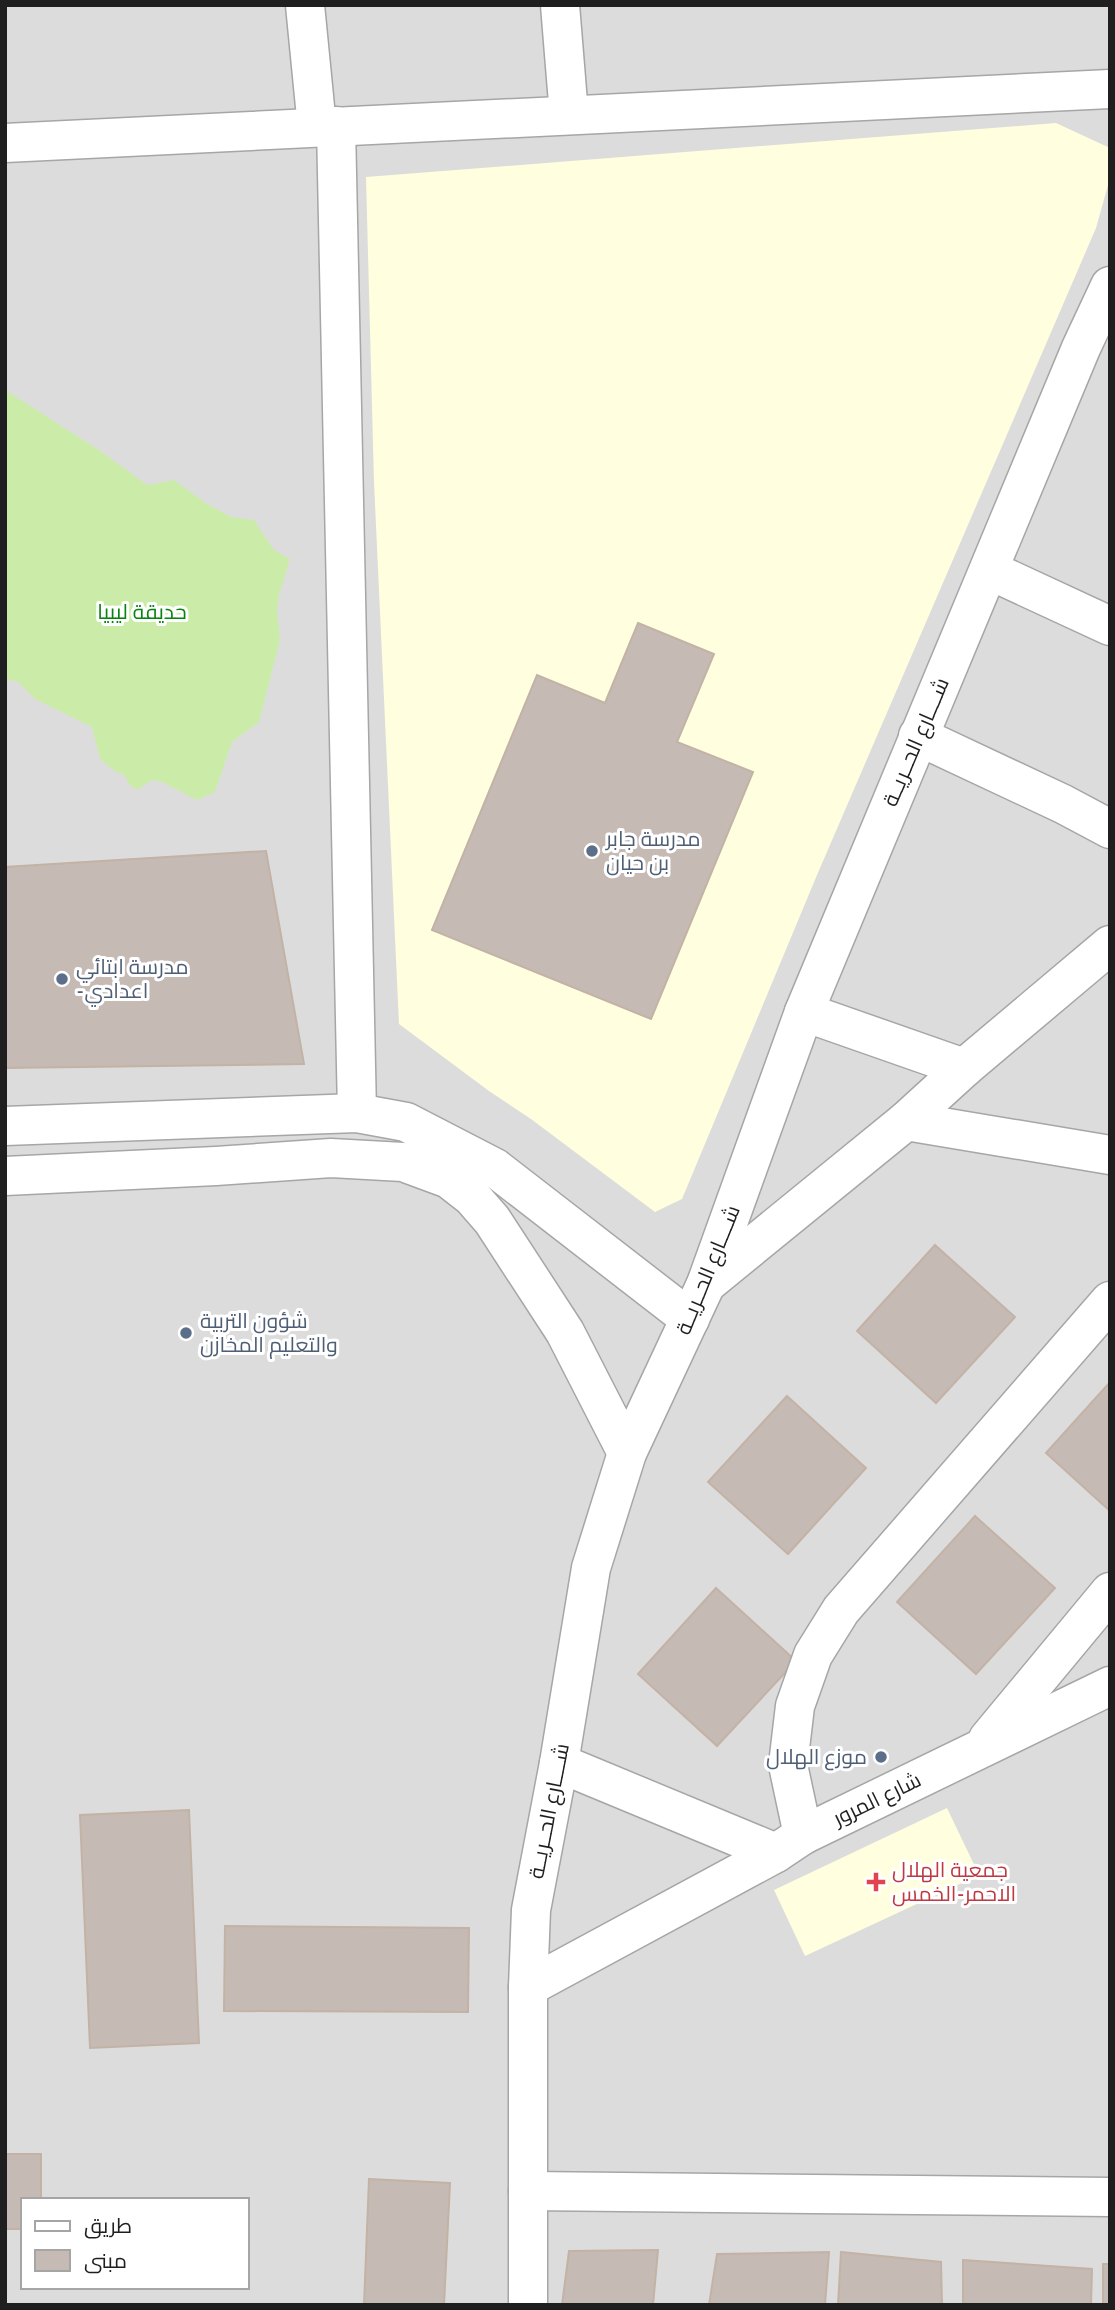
<svg xmlns="http://www.w3.org/2000/svg" width="1115" height="2310" font-family="Overpass,Cairo,sans-serif">
<style>
.residential{fill:#dddcdc;fill-rule:evenodd}
.education{fill:#fffedf}
.grass{fill:#cbeca9}
.building{fill:#c5bbb4;stroke:#c3b2a6;stroke-width:2}
.lines{fill:none;stroke-linecap:round;stroke-linejoin:round}
.minor-casing{stroke:#a6a6a6;stroke-width:41}
.minor{stroke:#fff;stroke-width:38}
.service-dot{fill:#5c6f8a;stroke:#fff;stroke-width:2.5}
.health-dot{fill:#e0444e;stroke:#fff;stroke-width:2.5}
.labels{text-anchor:middle;stroke-width:6;stroke-linejoin:round;paint-order:stroke}
.park-label{font-size:21px;fill:#07830f;stroke:#fff}
.street-label{font-size:21px;fill:#1f1f1f;stroke:#fff}
.service-label{font-size:21px;fill:#4e5e75;stroke:#fff;text-anchor:start}
.health-label{font-size:21px;fill:#be3a42;stroke:#fff;text-anchor:start}
</style>
<rect width="100%" height="100%" fill="#f0ece5"/>
<path class="residential" d="M5,5h1105v2300h-1105zM23,2200h224v87h-224z"/>
<g class="education">
<path d="M1056,123l54,25v30l-14,50 -279,647 -135,324 -27,13 -124,-93 -42,-28 -90,-67 -25,-542 -8,-305z"/>
<path d="M947,1808l32,67 -174,81 -31,-66z"/>
</g>
<path class="grass" d="M5,390l94,60 48,35 27,-5 33,24 24,13 23,3 20,30 16,9 -11,36 -2,15 3,30 -21,82 -27,20 -17,50 -18,8 -35,-18 -10,-2 -15,10 -7,-5 -6,-10 -11,-5 -13,-11 -8,-32 -57,-28 -18,-18 -12,-1z"/>
<g class="building">
<path d="M638,623l76,31 -37,88 76,30 -102,247 -219,-89 105,-255 68,28z"/>
<path d="M266,851l38,213 -299,4v-201z"/>
<path d="M935,1245l80,72 -79,86 -79,-72z"/>
<path d="M1110,1382v129l-64,-58z"/>
<path d="M787,1396l79,72 -78,86 -80,-72z"/>
<path d="M975,1516l80,72 -79,86 -79,-72z"/>
<path d="M716,1588l80,73 -79,85 -79,-72z"/>
<path d="M189,1810l10,233 -109,5 -10,-233z"/>
<path d="M225,1926l244,2 -1,84 -244,-1z"/>
<path d="M5,2154h36v46h-18v29h-18z"/>
<path d="M369,2179l81,4 -6,122h-80z"/>
<path d="M658,2250l-5,55h-91l7,-54z"/>
<path d="M829,2252l-4,53h-116l8,-51z"/>
<path d="M841,2252l100,10 1,43h-104z"/>
<path d="M963,2260l129,9 -1,36h-128z"/>
<rect x="1103" y="2264" width="7" height="41"/>
</g>
<g class="lines">
<defs>
<g id="minor">
<path d="M305,5l12,122"/>
<path d="M560,5l9,110"/>
<path d="M336,126l21,987"/>
<path d="M5,143l1105,-54"/>
<path d="M989,570l121,56"/>
<path d="M918,736l145,68 47,25"/>
<path d="M804,1012l160,56"/>
<path d="M906,1121l204,34"/>
<path d="M5,1126l352,-13 49,9 89,46 195,151"/>
<path d="M5,1176l211,-10 115,-8 72,4 46,17 23,18 20,23 73,112 62,121"/>
<path d="M706,1284l200,-163 58,-53 146,-123"/>
<path d="M988,1739l122,-147"/>
<path d="M559,1763l217,90"/>
<path d="M803,1835l-15,-70 7,-59 18,-51 28,-45 269,-309"/>
<path d="M528,1987l248,-134 27,-18 307,-149"/>
<path d="M528,2191l582,6"/>
<path d="M528,2305v-318l3,-77 28,-147 32,-195 36,-115 79,-169 98,-272 277,-664 29,-62"/>
</g>
</defs>
<use href="#minor" class="minor-casing"/>
<use href="#minor" class="minor"/>
</g>
<g class="service-dot">
<circle cx="592" cy="851" r="7"/>
<circle cx="62" cy="979" r="7"/>
<circle cx="186" cy="1333" r="7"/>
<circle cx="881" cy="1757" r="7"/>
</g>
<path class="health-dot" d="M872.5 1871.5h7v7h7v7h-7v7h-7v-7h-7v-7h7z"/>
<g class="labels">
<g class="park-label">
<text x="142" y="619">حديقة ليبيا</text>
</g>
<g class="street-label">
<text transform="translate(916 742) rotate(-67)" y="7">شــــارع الحــريــة</text>
<text transform="translate(708 1270) rotate(-68)" y="7">شــــارع الحــريــة</text>
<text transform="translate(877 1799) rotate(-26)" y="7">شارع المرور</text>
<text transform="translate(549 1811) rotate(-79)" y="7">شــــارع الحــريــة</text>
</g>
<g class="service-label">
<text x="606" y="846">مدرسة جابر<tspan x="606" dy="24">بن حيان</tspan></text>
<text x="76" y="974">مدرسة ابتائي<tspan x="76" dy="24">-اعدادي</tspan></text>
<text x="200" y="1328">شؤون التربية<tspan x="200" dy="24">والتعليم المخازن</tspan></text>
<text x="867" y="1764" text-anchor="end">موزع الهلال</text>
</g>
<g class="health-label">
<text x="892" y="1877">جمعية الهلال<tspan x="892" dy="24">الاحمر-الخمس</tspan></text>
</g>
</g>
<rect width="1115" height="2310" fill="none" stroke="#1f1f1f" stroke-width="14"/>
<rect x="21" y="2198" width="228" height="91" fill="#ffffff" stroke="#a5a5a5" stroke-width="2"/>
<rect x="35" y="2221" width="35" height="10" fill="#ffffff" stroke="#a5a5a5" stroke-width="2"/>
<text x="84" y="2233" font-size="21" fill="#1f1f1f">طريق</text>
<rect x="35" y="2250" width="35" height="21" fill="#c5bbb4" stroke="#a5a5a5" stroke-width="2"/>
<text x="84" y="2268" font-size="21" fill="#1f1f1f">مبنى</text>
</svg>
